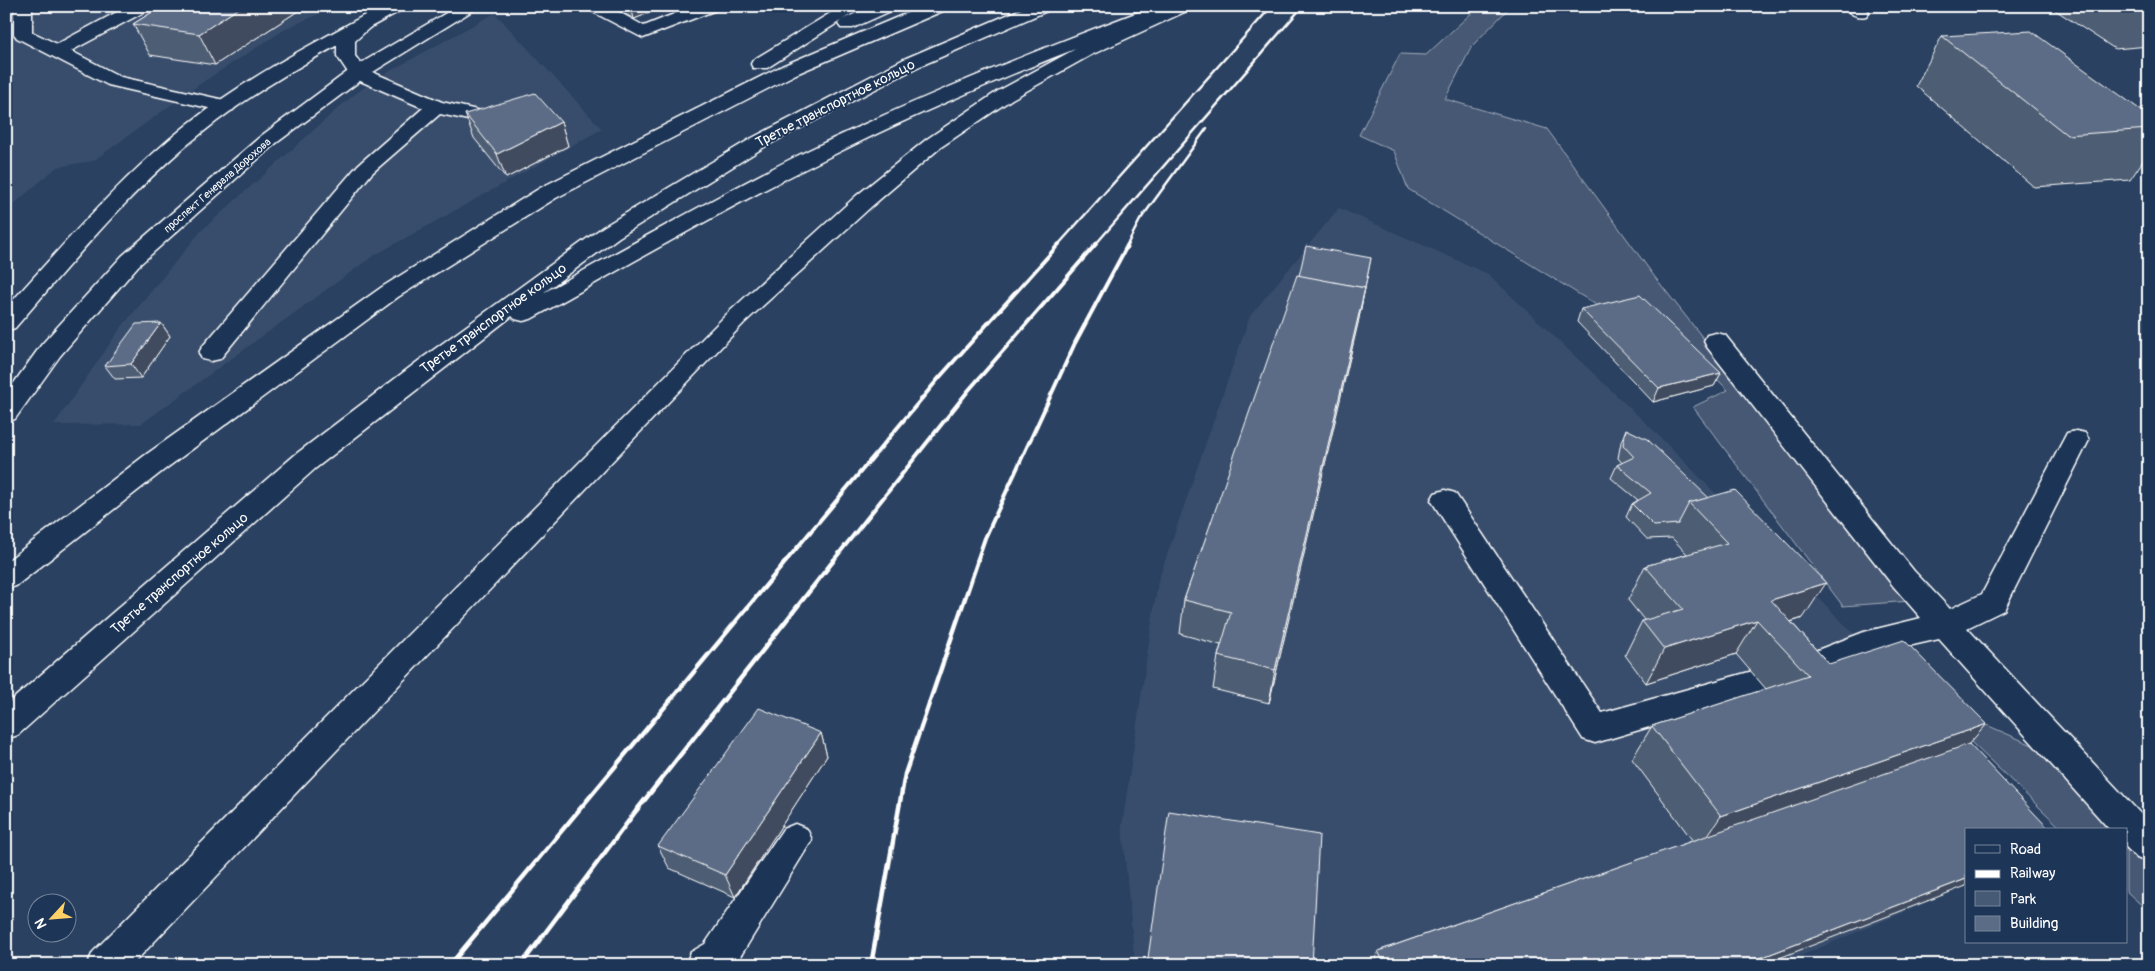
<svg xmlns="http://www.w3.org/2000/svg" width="2155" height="971" font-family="Pangolin,sans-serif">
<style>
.built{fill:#394e6c}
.green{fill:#465975;stroke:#a2acba}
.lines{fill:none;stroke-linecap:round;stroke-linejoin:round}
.lane-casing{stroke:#fff;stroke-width:3}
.secondary-casing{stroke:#fff;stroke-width:3}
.primary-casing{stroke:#fff;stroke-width:3}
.lane{fill:#1d3557;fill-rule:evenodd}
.secondary{fill:#1d3557;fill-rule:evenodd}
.primary{fill:#1d3557;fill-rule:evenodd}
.rail-far2{stroke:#fff;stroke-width:2.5}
.rail-far1{stroke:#fff;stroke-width:4}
.rail{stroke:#fff;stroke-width:4.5}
.wall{fill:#4e5d73;stroke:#fff}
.shaded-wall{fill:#404c5e;stroke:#fff}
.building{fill:#5b6c86;stroke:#fff}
.labels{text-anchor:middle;stroke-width:4;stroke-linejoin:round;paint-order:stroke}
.far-street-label{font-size:11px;fill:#fff;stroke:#1d3557}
.street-label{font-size:14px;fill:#fff;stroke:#1d3557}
</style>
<rect width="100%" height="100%" fill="#2a4161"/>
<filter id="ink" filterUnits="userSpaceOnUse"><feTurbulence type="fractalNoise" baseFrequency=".02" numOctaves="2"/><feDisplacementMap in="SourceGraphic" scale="10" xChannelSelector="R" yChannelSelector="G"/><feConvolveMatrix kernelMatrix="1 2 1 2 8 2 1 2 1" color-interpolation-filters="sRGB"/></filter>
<g filter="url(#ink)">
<g class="built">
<path d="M6,6h331l-50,22 -84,54 -110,79 -36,6 -51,44z"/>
<path d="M495,13l107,116 -229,127 -232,168 -87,1 66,-96 81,-98 144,-129 29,-22z"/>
<path d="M1339,208l149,66 162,153 214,217 102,186v56l-187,79h-644l-13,-139 36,-245 92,-265z"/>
</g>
<g class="green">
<path d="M1479,6h32l-39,40 -27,53 102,30 107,147 257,325 -68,5 -150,-199 35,-17 -90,-89 -40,5 -190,-117 -14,-38 -35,-16 41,-81 26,1z"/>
<path d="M1959,713l78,34 78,83h-52l-92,-88z"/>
<path d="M2126,842l23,24v46l-23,-21z"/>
</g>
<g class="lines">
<defs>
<g id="lane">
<path d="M14,6h18v26l25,12 71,-38h23l-3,4 -77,41 50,26 112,25 3,4 -3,4 -7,2 -118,-27 -91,-47 -3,-4z"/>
<path d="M586,6h22l36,20 50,-20h25l-3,4 -73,28 -54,-28z"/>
<path d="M1844,6h20l5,6 -3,4c-10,2 -16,-2 -22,-10z"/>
<path d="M369,15l6,1 3,4 -23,21v15l10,13 77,33 57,13 3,4 -3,4 -7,2 -52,-11 -68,59 -152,186 -9,2 -9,-2 -3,-6 3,-6 156,-182 65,-57 -72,-31 -14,-21v-17l3,-4 23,-19z"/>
<path d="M1716,333l9,2 189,236 36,38 32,-15 85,-161 9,-2 9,2 4,7 -85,170 -37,18 182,195v40l-12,-5 -11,-11v-17h-16l-171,-191 -70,16 -79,32 -11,-4 -5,-9 5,-9 85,-33 57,-14 -27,-31 -187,-240 -3,-6 3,-6z"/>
<path d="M1445,490l10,3 147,220 158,-44 11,4 5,9 -5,9 -176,52 -12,-4 -152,-239 4,-7z"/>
<path d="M795,824l12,5 5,11 -77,125h-50l6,-13 14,-8 78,-115z"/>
</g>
<g id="secondary">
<path d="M382,6h23l-3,4c-68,37 -138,73 -199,122 -71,56 -129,128 -188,196l-9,3v-23c58,-64 114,-130 182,-184 59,-47 128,-82 194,-118z"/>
<path d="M458,6h22l-115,71 -90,67 -137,122 -78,90 -45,63 -9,3v-28l36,-50 80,-88 139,-120 90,-67z"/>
<path d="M842,6h22l-97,62h-14l-2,-4 2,-4z"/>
<path d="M1168,6h24l-3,4 -98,45 -79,44 -71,48 -69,59 -128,117 -612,642h-45l6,-13 635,-639 128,-117 71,-57 71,-48 81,-44z"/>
</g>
<g id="primary">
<path d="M872,6h24l-3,4 -40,18h-12l-3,-4 3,-4z"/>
<path d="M924,6h24l-3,4 -149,64 -240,124 -158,99 -234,173 -148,116 -10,3v-27l138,-106 238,-169 158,-99 242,-122z"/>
<path d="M1028,6h24l-3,4 -131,57 -152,79 -147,91 -76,56c88,-48 175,-98 266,-143 112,-54 228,-100 345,-144h26l-3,4c-120,45 -239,92 -354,150 -99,49 -195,105 -292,159l-8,2 -8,-2 -3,-3 -196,152 -298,267 -12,4v-34l290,-251 125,-95 182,-132 149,-89 152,-79z"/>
</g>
</defs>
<use href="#lane" class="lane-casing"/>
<use href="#secondary" class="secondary-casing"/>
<use href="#primary" class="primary-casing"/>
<use href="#lane" class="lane"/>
<use href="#secondary" class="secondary"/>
<use href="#primary" class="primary"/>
<g class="rail-far2">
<path d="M1058,245l214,-239"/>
<path d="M1095,245l208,-239"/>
<path d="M1127,245l13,-25 67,-92"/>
</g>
<g class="rail-far1">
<path d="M786,561l153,-183 120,-134"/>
<path d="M833,561l135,-170 128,-147"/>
<path d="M977,561l8,-23 90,-195 53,-99"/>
</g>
<g class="rail">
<path d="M450,965l337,-405"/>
<path d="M521,965l115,-154 198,-251"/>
<path d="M871,965l34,-191 73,-214"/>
</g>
</g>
<g class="wall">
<path d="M162,6h155l-9,6 -10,-1 -83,54 -65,-10 -17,-31z"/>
<path d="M611,6h56l-33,13z"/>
<path d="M2049,6h100v40l-34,3z"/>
<path d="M1942,36l207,80v36l-19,28 -96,7 -118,-101z"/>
<path d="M465,114l96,8 7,24 -62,32 -32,-40z"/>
<path d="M1371,258l-13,65 -89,380 -56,-14 5,-33 3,-11 -41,-11 4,-34 115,-324z"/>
<path d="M1581,309l140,64 -7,13 -61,16 -76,-80z"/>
<path d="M161,323l9,13 -29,42 -26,1 -10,-13z"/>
<path d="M1626,429l177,189 -12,4 38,42 158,60 -226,241h-386l-1,-3 4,-11 315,-110 -61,-82 20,-33 114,-37 -30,-35 -90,29 -21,-28 17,-34h3l-17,-21 17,-34 42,-12 -15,-16 -25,1 -21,-22 6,-13 6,-4 -27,-22 6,-13 5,-2 -4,-5 3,-16z"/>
<path d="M821,733l6,23 -92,141 -66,-29 -11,-22z"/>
</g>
<g class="shaded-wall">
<path d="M242,6h54l2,5 -83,54 -16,-31z"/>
<path d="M305,6h12l-9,6z"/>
<path d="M631,6h36l-33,13z"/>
<path d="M561,122l7,24 -62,32 -9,-24z"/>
<path d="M1365,288l-7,35 -89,380 6,-33z"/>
<path d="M161,323l9,13 -29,42 -10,-14z"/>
<path d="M1721,373l-7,13 -61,16 6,-14z"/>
<path d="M1826,583l-23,35 -37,11 5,-29z"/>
<path d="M1757,620l-21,34 -90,29 18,-34z"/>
<path d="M1987,724l-30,33 -258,91 22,-32z"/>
<path d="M821,733l6,23 -92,141 -10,-22z"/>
<path d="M1966,879v7l-205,79h-19z"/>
</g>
<g class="building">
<path d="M162,6h80l-43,28 -66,-10z"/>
<path d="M2031,31l118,85v13l-82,6 -125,-99z"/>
<path d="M535,93l26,29 -64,32 -32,-40z"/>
<path d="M1306,246l65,12 -6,30 -66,-12z"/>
<path d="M1297,275l68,13 -90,382 -57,-14 13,-44 -47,-12z"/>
<path d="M1640,295l81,78 -62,15 -78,-79z"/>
<path d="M161,323l-30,41 -26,2 31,-42z"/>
<path d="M1626,429l21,10 62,59 -20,5 -11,21 -24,2 -22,-22 19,-11 -34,-28 17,-8 -11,-12z"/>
<path d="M1735,490l91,93 -55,17 58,64 75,-24 83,84 -266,92 -69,-90 156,-51 -51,-55 -93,29 -22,-28 41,-12 -38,-43 82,-23 -38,-40z"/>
<path d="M759,708l62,25 -96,142 -67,-29z"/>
<path d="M1969,744l81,86h-84v49l-224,86h-357l-7,-14z"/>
<path d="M1169,811l150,24 -7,130h-165z"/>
</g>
</g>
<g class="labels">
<g class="far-street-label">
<text transform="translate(217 185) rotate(-41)" y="4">проспект Генерала Дорохова</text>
</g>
<g class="street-label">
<text transform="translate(835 103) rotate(-27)" y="5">Третье транспортное кольцо</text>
<text transform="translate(493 318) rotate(-36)" y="5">Третье транспортное кольцо</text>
<text transform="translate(179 573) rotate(-41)" y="5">Третье транспортное кольцо</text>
</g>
</g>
<rect width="2155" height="971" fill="none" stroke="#1d3557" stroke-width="25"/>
<rect x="12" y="12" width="2130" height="946" fill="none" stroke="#fff" stroke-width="2" filter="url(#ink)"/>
<rect x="1965" y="828" width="162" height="115" fill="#1d3557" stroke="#77869a"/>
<rect x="1975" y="845" width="25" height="8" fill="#1d3557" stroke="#77869a"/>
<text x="2010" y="854" font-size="15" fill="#ffffff">Road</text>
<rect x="1975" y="870" width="25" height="8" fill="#ffffff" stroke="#77869a"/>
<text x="2010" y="878" font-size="15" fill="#ffffff">Railway</text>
<rect x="1975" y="891" width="25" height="15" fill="#465975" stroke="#77869a"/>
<text x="2010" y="904" font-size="15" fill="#ffffff">Park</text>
<rect x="1975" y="916" width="25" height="15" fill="#5b6c86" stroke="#77869a"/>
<text x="2010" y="928" font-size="15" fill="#ffffff">Building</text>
<g transform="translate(52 918) rotate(244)"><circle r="24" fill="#1d3557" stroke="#77869a"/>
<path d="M0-4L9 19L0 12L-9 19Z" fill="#ffd166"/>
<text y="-8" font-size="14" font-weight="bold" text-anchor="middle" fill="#ffffff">N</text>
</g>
</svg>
